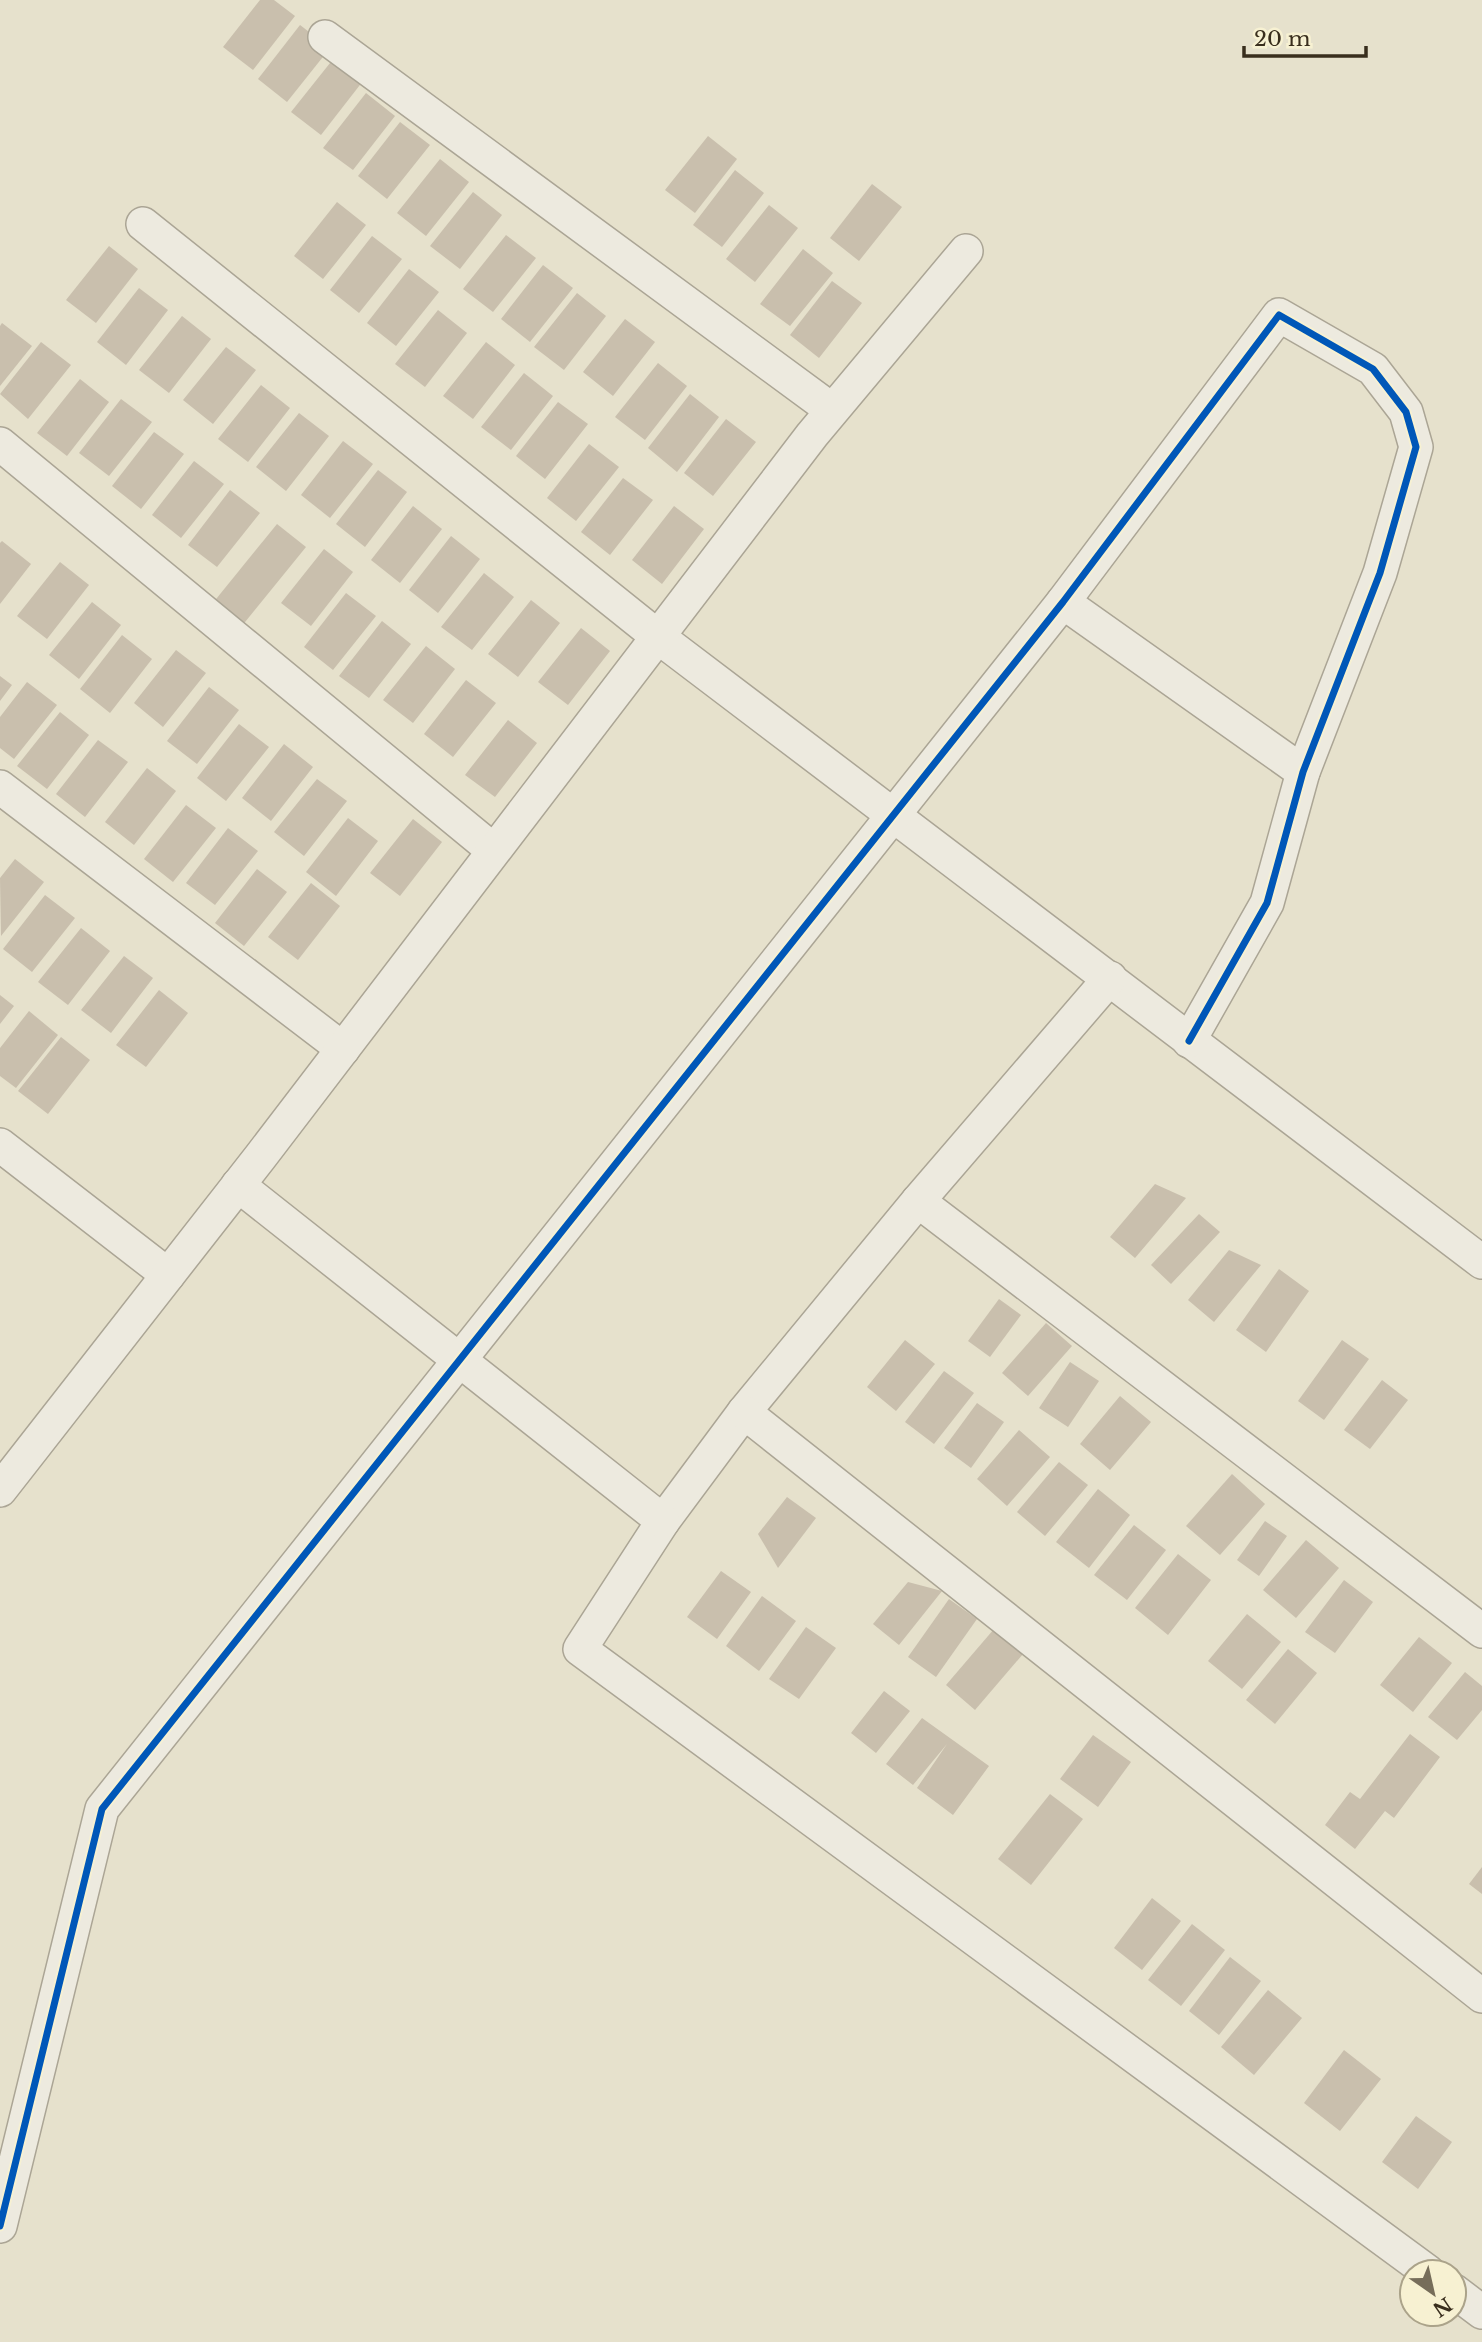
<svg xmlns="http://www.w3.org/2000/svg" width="1482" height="2342" font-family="'Libre Baskerville',serif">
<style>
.building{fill:#c9bfad}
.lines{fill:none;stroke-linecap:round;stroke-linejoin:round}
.minor-casing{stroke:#aba595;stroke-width:36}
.minor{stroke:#edeadf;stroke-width:33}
.cycleway-casing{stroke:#f7f1d2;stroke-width:11}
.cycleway{stroke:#0057b8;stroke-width:7}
</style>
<rect width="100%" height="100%" fill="#e6e1cc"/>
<g class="building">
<path d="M260,0h14l21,16 -42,54 -30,-23z"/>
<path d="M300,25l30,23 -43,54 -29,-23z"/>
<path d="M334,58l29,23 -42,54 -30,-23z"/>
<path d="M366,93l29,23 -42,54 -30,-22z"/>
<path d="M400,122l30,23 -43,54 -29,-23z"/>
<path d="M708,136l29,23 -42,54 -30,-23z"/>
<path d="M440,159l29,23 -43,54 -29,-23z"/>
<path d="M735,170l29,23 -42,54 -29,-22z"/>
<path d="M872,184l30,23 -43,54 -29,-23z"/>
<path d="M473,192l29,23 -42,54 -30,-23z"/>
<path d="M337,202l29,23 -43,54 -29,-23z"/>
<path d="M769,205l29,23 -43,54 -29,-23z"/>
<path d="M506,235l30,23 -43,54 -30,-23z"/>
<path d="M372,236l30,23 -43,54 -29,-23z"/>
<path d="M109,246l29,23 -42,54 -30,-23z"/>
<path d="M803,249l30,24 -43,53 -30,-22z"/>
<path d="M543,265l30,23 -43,54 -29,-23z"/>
<path d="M409,269l30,23 -43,54 -29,-23z"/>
<path d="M832,281l30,22 -43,55 -29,-23z"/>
<path d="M139,288l29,22 -42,55 -29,-23z"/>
<path d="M577,293l29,23 -42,54 -30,-23z"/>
<path d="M438,310l29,23 -42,54 -30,-23z"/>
<path d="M182,316l29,23 -42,54 -30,-23z"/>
<path d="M625,319l30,23 -42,54 -30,-24z"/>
<path d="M2,323l30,23 -32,40v-60z"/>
<path d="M41,342l30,23 -43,54 -28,-25z"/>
<path d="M486,342l29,23 -42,54 -30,-23z"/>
<path d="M226,347l30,23 -43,54 -30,-24z"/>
<path d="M658,363l29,23 -42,54 -30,-23z"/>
<path d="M524,373l29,23 -42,54 -30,-23z"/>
<path d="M80,379l29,23 -42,54 -30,-23z"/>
<path d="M261,385l29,23 -42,54 -30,-23z"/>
<path d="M690,394l29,23 -42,55 -29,-24z"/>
<path d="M121,399l31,23 -43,54 -30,-23z"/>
<path d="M558,402l30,22 -43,55 -29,-23z"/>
<path d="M299,413l30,23 -43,55 -30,-24z"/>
<path d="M726,419l30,23 -43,54 -29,-23z"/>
<path d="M154,432l30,22 -43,55 -29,-23z"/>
<path d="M343,441l30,23 -43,54 -29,-23z"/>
<path d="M589,444l30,23 -43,54 -29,-23z"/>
<path d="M194,461l30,23 -43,54 -29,-23z"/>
<path d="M378,470l29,22 -42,55 -29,-23z"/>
<path d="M623,478l30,22 -43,55 -29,-23z"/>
<path d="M230,490l30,23 -43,54 -29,-22z"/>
<path d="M413,506l29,23 -42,54 -29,-23z"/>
<path d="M674,506l30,23 -42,55 -30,-24z"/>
<path d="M277,524l29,23 -69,85 -29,-23z"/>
<path d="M451,536l29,23 -42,54 -29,-23z"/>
<path d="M2,541l29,23 -31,40v-61z"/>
<path d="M324,549l29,23 -42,54 -30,-23z"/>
<path d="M60,562l29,23 -42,54 -30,-23z"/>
<path d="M484,573l30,24 -42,53 -31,-23z"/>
<path d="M346,593l30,23 -43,54 -29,-23z"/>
<path d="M531,600l29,23 -42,54 -30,-23z"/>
<path d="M92,602l29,23 -42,54 -30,-24z"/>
<path d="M382,621l29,23 -42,54 -30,-22z"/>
<path d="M581,628l29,23 -42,54 -30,-23z"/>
<path d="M122,635l30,24 -42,54 -30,-24z"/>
<path d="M426,646l29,23 -42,54 -30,-23z"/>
<path d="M176,650l30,23 -43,54 -29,-24z"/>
<path d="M0,676l12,9 -12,16z"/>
<path d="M466,680l30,23 -43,54 -29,-23z"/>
<path d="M27,682l30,23 -43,54 -14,-11v-31z"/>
<path d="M209,687l30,23 -42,54 -30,-23z"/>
<path d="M60,712l29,23 -42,54 -30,-23z"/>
<path d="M508,720l29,23 -42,54 -30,-22z"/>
<path d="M239,724l30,23 -43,54 -29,-23z"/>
<path d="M98,740l30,22 -43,55 -29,-23z"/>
<path d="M284,744l29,23 -42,54 -29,-23z"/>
<path d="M147,768l29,23 -42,54 -29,-23z"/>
<path d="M317,779l30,22 -43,55 -30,-24z"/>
<path d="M186,805l30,23 -43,54 -29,-23z"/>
<path d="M348,818l30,23 -42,55 -30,-24z"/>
<path d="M413,819l29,23 -42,54 -30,-23z"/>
<path d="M228,828l30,23 -43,54 -29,-22z"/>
<path d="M15,859l29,23 -43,54 -1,-58z"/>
<path d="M257,869l30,23 -43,54 -29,-23z"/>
<path d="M311,883l29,23 -42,54 -30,-23z"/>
<path d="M45,895l30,23 -43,54 -29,-23z"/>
<path d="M81,928l29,23 -42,54 -30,-23z"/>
<path d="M124,956l29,22 -42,55 -30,-23z"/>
<path d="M159,990l29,23 -42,54 -30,-22z"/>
<path d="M0,995l14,11 -14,18z"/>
<path d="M29,1011l29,24 -42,53 -16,-12v-28z"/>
<path d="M61,1037l29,23 -42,54 -30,-23z"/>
<path d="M1155,1184l31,14 -51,60 -25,-21z"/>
<path d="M1199,1214l21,18 -49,52 -20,-19z"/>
<path d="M1229,1250l32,15 -47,57 -26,-22z"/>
<path d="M1279,1269l30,22 -43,61 -30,-22z"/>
<path d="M999,1299l22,16 -31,42 -22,-16z"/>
<path d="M1046,1323l26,23 -44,50 -26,-23z"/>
<path d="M905,1340l30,24 -39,47 -29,-24z"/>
<path d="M1342,1340l27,19 -45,61 -26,-19z"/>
<path d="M1070,1362l29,19 -31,46 -29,-19z"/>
<path d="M944,1371l30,22 -40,51 -29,-22z"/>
<path d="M1382,1380l26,20 -38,49 -26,-19z"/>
<path d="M1120,1396l31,26 -41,48 -30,-26z"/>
<path d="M977,1403l27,19 -33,46 -27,-20z"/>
<path d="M1019,1430l31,27 -43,49 -30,-27z"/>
<path d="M1059,1462l29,23 -43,51 -28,-24z"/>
<path d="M1232,1474l33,30 -45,51 -34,-29z"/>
<path d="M1098,1489l32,26 -41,53 -33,-26z"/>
<path d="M787,1497l29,21 -38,50 -20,-34z"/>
<path d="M1265,1521l22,15 -28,40 -22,-16z"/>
<path d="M1134,1525l32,25 -39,50 -33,-25z"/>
<path d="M1306,1540l33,28 -43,50 -33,-28z"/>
<path d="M1178,1554l33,26 -43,55 -33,-27z"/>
<path d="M721,1571l30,21 -34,47 -30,-22z"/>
<path d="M1344,1580l29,22 -38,51 -30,-21z"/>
<path d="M908,1582l34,9 -43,54 -26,-21z"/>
<path d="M762,1596l34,25 -37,50 -33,-25z"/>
<path d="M949,1599l28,20 -41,58 -28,-20z"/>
<path d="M1247,1614l34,28 -39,47 -34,-28z"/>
<path d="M806,1627l30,21 -37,51 -30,-20z"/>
<path d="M994,1629l29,25 -48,56 -29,-25z"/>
<path d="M1419,1637l33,26 -39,49 -33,-27z"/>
<path d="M1288,1649l29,24 -42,51 -29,-24z"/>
<path d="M1465,1672l17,14v24l-25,30 -29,-23z"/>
<path d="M884,1691l26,20 -34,42 -25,-20z"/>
<path d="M922,1718l67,48 -36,49 -36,-27 30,-44 -34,41 -27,-21z"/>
<path d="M1410,1734l30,23 -46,61 -9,-7 -30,38 -30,-24 25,-33 10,7z"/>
<path d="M1093,1735l38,27 -33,45 -38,-28z"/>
<path d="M1050,1794l33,25 -52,66 -33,-26z"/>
<path d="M1482,1867v27l-13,-10z"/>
<path d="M1152,1898l29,23 -39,49 -28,-22z"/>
<path d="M1192,1924l33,26 -44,56 -33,-26z"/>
<path d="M1230,1957l31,24 -42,54 -30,-24z"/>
<path d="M1268,1990l34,28 -48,57 -33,-28z"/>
<path d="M1344,2050l37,29 -41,52 -36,-28z"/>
<path d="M1416,2116l36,26 -34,47 -36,-27z"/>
</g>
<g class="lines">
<defs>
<g id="minor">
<path d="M325,37l507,373"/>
<path d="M143,224l514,412 825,626"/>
<path d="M0,444l493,406"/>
<path d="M1063,602l240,170"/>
<path d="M0,787l343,262"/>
<path d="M1110,978l-192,223 -174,211 -81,109 -83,128 848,623"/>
<path d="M0,1145l168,130"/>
<path d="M238,1185l425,336"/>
<path d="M918,1201l564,430"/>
<path d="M744,1412l738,584"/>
<path d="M0,1490l261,-334 551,-721 154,-184"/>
<path d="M0,2226l102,-417 961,-1207 216,-287 94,54 33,43 10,35 -36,126 -77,199 -36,131 -78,138"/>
<path d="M1454,2291l28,21"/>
</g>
</defs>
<use href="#minor" class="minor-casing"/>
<use href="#minor" class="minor"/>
<defs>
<path id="cycleway" d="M0,2226l102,-417 961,-1207 216,-287 94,54 33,43 10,35 -36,126 -77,199 -36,131 -78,138"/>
</defs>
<use href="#cycleway" class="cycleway-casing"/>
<use href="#cycleway" class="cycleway"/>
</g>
<g transform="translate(1433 2293) rotate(146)"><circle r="33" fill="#f7f1d2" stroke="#aba38a" stroke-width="2"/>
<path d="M0-5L12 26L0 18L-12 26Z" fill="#766d5a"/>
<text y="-10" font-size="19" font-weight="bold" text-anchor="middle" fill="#392e1d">N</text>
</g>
<path d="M1244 46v10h122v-10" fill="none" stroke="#392e1d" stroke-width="3.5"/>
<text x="1254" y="46" font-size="21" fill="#392e1d" stroke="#f7f1d2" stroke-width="5" paint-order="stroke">20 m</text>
</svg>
